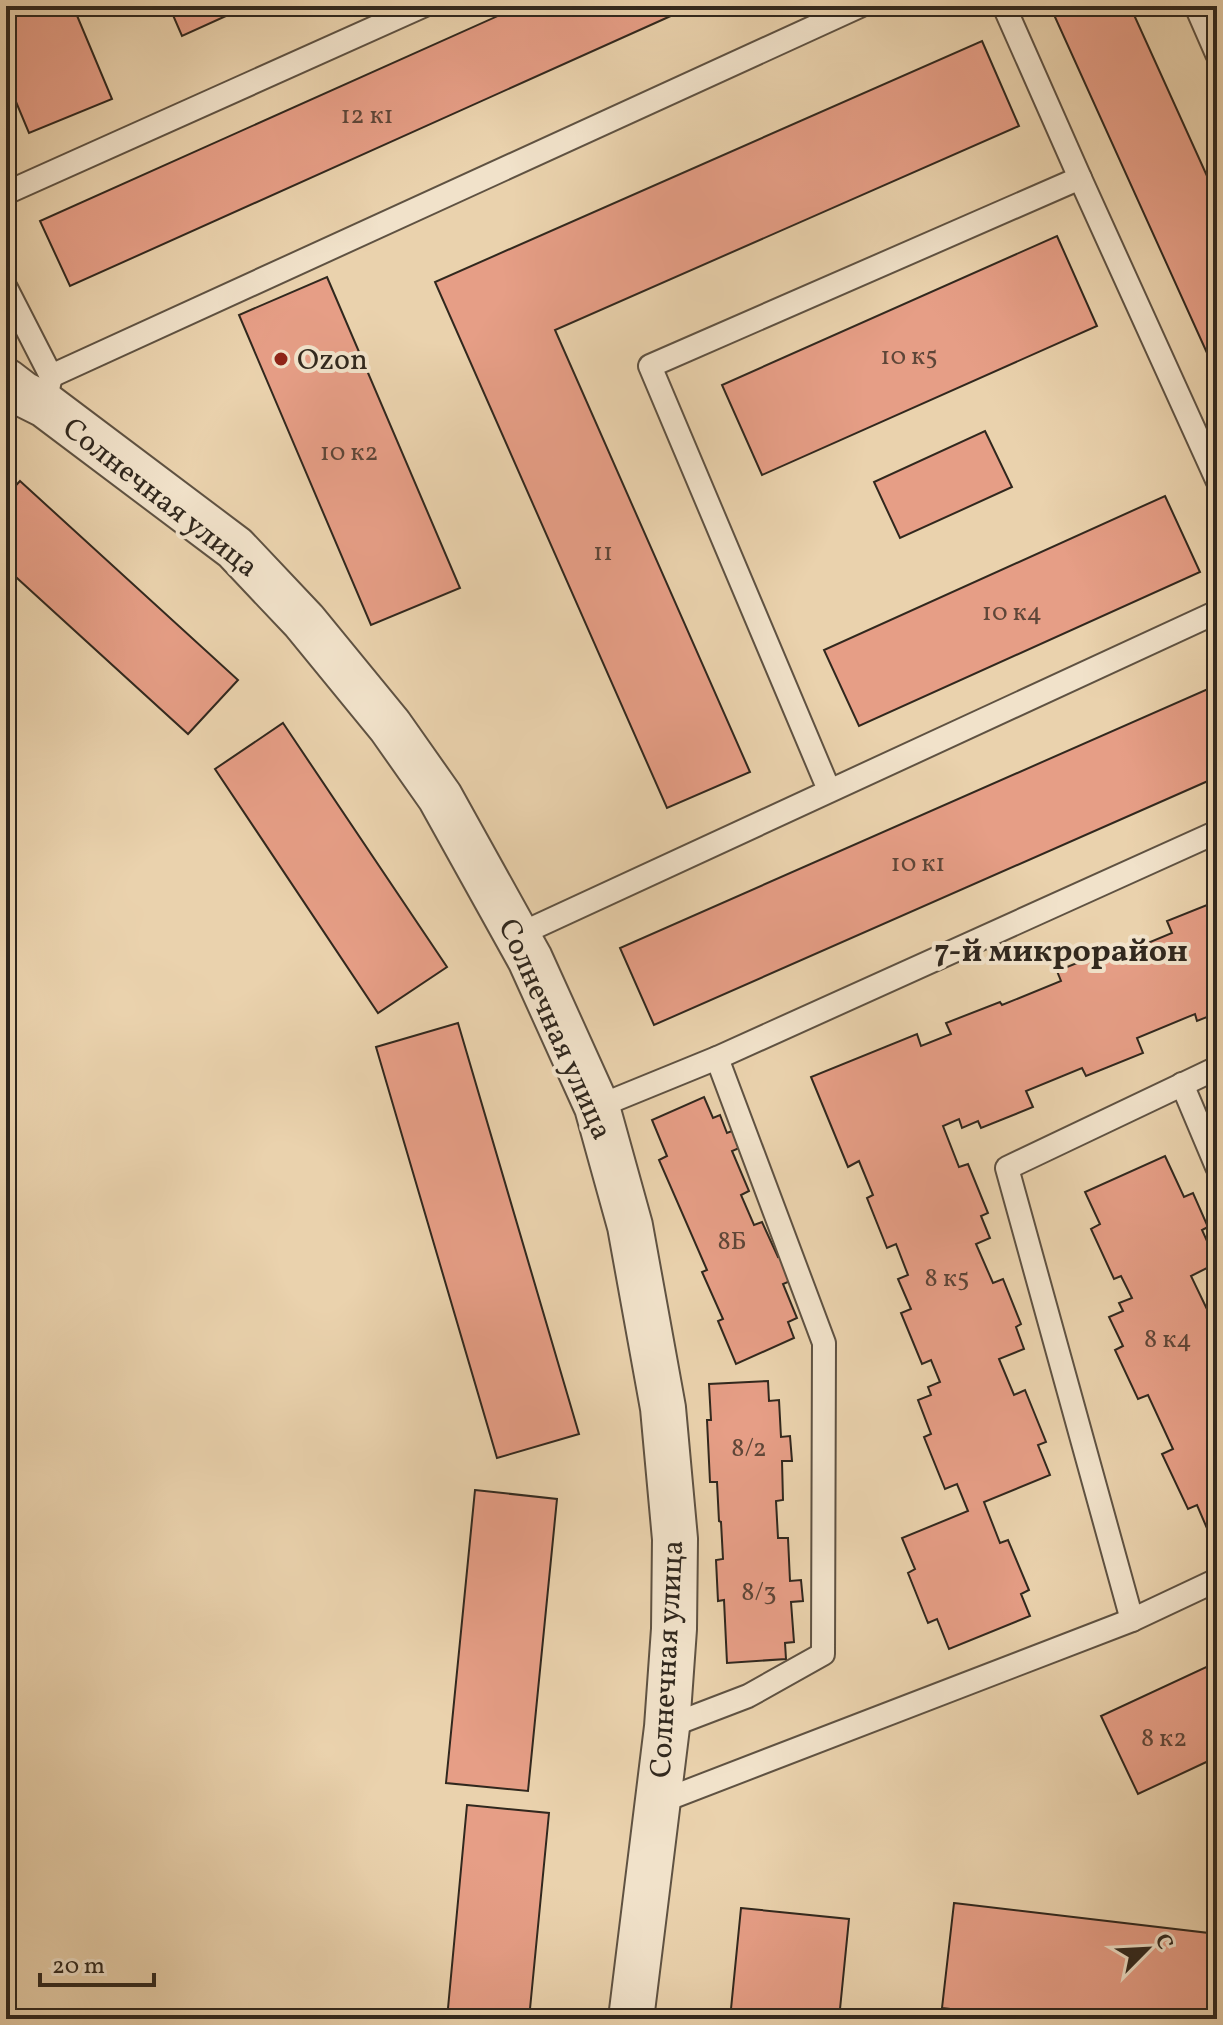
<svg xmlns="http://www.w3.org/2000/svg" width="1223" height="2025" font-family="Vollkorn,serif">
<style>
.building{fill:#e69e86;stroke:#31281e;stroke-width:2}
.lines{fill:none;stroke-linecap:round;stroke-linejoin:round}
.service-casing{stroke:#5f5242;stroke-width:26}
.minor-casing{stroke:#5f5242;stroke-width:48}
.service{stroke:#f1e2ca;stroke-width:22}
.minor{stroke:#f1e2ca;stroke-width:44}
.poi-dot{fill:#8f2418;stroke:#f1e2ca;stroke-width:3}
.labels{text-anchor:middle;stroke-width:8;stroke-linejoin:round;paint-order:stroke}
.number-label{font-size:26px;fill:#5e4638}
.poi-label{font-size:30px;fill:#31281e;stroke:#f1e2ca;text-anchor:start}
.street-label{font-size:30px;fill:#31281e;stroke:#f1e2ca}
.neighbourhood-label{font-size:32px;font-weight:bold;fill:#31281e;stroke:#f1e2ca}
</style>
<rect width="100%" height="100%" fill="#ead2ad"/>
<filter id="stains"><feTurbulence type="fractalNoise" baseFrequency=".0025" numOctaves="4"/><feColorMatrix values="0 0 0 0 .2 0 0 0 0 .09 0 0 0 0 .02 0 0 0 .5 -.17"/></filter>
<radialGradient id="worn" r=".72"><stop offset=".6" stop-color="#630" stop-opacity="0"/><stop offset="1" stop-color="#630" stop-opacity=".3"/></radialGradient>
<g class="building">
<path d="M6,6h67l39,93 -83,34 -23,-55z"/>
<path d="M169,6h79l-66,30z"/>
<path d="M520,6h173l-623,280 -30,-65z"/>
<path d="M1050,6h80l87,192v177z"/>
<path d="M982,41l37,85 -464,204 195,442 -83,36 -232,-526z"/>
<path d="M1057,236l40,90 -335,149 -40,-90z"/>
<path d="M327,277l133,311 -89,37 -132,-310z"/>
<path d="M985,431l27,56 -112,51 -26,-56z"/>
<path d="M20,481l218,199 -50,54 -182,-166v-72z"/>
<path d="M1165,496l35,76 -341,154 -35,-76z"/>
<path d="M1217,685v92l-563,248 -34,-77z"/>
<path d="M283,723l164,244 -69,46 -163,-244z"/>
<path d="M1217,901v112l-20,8 -2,-7 -58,24 6,15 -57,23 -4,-8 -56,23 7,16 -52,21 -3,-7 -16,7 -3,-9 -16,7 16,41 9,-3 20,49 -7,3 9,22 -14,6 17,39 10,-4 18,45 -5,3 8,22 -25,10 15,36 11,-5 21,52 -8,3 12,30 -66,27 16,41 8,-3 21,50 -8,4 9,22 -81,33 -12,-30 -9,4 -20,-50 7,-4 -13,-31 66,-27 -11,-27 -12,5 -21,-52 7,-3 -13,-34 13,-5 -3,-8 12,-5 -9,-22 -9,4 -21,-51 10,-4 -13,-30 10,-4 -12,-31 -9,4 -20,-50 6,-3 -14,-34 -11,6 -37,-90 106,-43 4,12 30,-12 -5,-11 54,-21 2,3 59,-24 -4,-10 52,-21 3,8 60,-25 -5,-12z"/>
<path d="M458,1023l121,411 -82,24 -121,-411z"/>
<path d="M704,1097l9,21 7,-3 7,18 10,-4 7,17 -12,5 17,40 -8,4 13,30 8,-3 16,35 6,-2 11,24 -12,5 14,34 -9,4 6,16 -58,26 -18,-43 5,-2 -21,-47 5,-2 -48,-110 8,-4 -15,-36z"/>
<path d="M1165,1156l19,41 9,-4 15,34 -6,3 15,33 -26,13 26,54v200l-8,3 -12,-28 -9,4 -26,-55 11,-5 -25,-54 -10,4 -23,-49 8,-4 -14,-29 14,-6 -4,-8 13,-5 -11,-22 -7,3 -23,-50 9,-5 -15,-32z"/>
<path d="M768,1381l1,20 10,-1 2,37 9,-1 2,25h-10l1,39 -7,1 2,37h10l2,43 11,-1 2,21 -12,1 3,40 -9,1 1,16 -59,4 -3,-63 -6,1 -2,-41 7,-1 -2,-37 -2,-1 -2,-39h-7l-3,-62h4l-2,-36z"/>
<path d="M475,1490l82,9 -29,292 -82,-8z"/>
<path d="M1217,1662v95l-79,37 -37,-78z"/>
<path d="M467,1805l82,8 -20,206h-82z"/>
<path d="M954,1903l263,31v85h-181l-94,-11z"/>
<path d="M741,1908l108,11 -10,100h-109z"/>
</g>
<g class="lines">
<defs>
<g id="service">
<path d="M1004,6l76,172"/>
<path d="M1196,6l21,48"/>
<path d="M6,193l417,-187"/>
<path d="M6,288l45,88 -3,13"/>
<path d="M51,376l809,-370"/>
<path d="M829,790l-179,-424 430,-188 137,302"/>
<path d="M518,935l699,-323"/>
<path d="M1182,1084l35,83"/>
<path d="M597,1107l120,-49 500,-226"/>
<path d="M1132,1620l-125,-452 210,-100"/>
<path d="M667,1727l81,-31 75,-42 1,-311 -107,-285"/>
<path d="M657,1803l475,-183 85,-40"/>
</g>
<path id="minor" d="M6,381l17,13 22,11 190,143 69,73 86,105 50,71 90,162 67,148 33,119 33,182 12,131 -1,90 -7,98 -36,292"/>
</defs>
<use href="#service" class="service-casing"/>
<use href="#minor" class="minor-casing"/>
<use href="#service" class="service"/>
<use href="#minor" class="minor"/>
</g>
<circle class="poi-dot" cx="281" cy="359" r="8"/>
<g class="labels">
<g class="number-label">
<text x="367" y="123">12 к1</text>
<text x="909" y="364">10 к5</text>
<text x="349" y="460">10 к2</text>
<text x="603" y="560">11</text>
<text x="1012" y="620">10 к4</text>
<text x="918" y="871">10 к1</text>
<text x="732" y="1249">8Б</text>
<text x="947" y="1286">8 к5</text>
<text x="1168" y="1347">8 к4</text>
<text x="749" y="1456">8/2</text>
<text x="759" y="1600">8/3</text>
<text x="1164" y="1746">8 к2</text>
</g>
<g class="poi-label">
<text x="297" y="369">Ozon</text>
</g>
<g class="street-label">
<text transform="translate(161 497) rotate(38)" y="10">Солнечная улица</text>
<text transform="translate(556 1029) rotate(66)" y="10">Солнечная улица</text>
<text transform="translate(666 1659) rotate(-87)" y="10">Солнечная улица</text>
</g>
<g class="neighbourhood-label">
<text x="1061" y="961">7-й микрорайон</text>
</g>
</g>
<rect width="1223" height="2025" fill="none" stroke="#ead2ad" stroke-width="32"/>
<rect x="8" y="8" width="1207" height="2009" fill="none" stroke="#31281e" stroke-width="4"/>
<rect x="16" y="16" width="1191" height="1993" fill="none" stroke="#31281e" stroke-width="2"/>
<g transform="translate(1147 1949) rotate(66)" stroke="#f1e2ca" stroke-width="6" paint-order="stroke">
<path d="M0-6L14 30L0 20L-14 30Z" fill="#31281e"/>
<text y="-12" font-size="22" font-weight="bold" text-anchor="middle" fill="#31281e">С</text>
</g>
<path d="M40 1973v12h114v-12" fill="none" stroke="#31281e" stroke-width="4"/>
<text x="52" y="1973" font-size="24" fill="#31281e" stroke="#f1e2ca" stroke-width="6" paint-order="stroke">20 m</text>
<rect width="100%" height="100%" filter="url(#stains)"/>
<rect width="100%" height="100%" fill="url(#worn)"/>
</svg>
